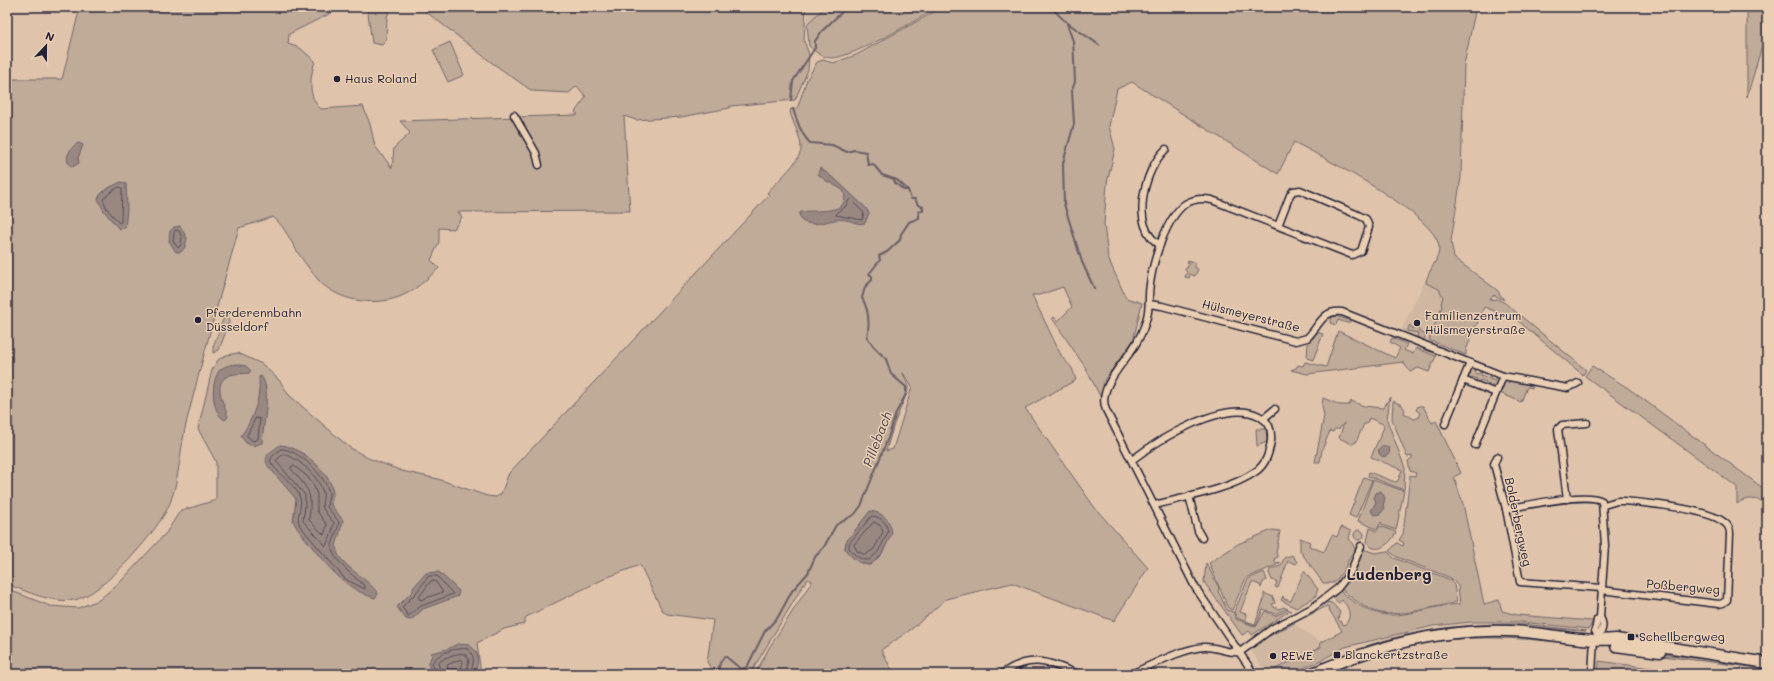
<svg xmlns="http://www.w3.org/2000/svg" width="1774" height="681" font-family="Mali,sans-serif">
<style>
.built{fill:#d0b7a2}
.green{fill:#c0aa98;stroke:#71666a;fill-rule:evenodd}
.water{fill:#998882;stroke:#695f66}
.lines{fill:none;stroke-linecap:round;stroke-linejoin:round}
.shore{stroke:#524b57;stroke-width:1}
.stream{stroke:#695f66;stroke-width:2}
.street-casing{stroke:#22223b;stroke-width:9}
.primary-casing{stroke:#22223b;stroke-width:13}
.street{stroke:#ebcfb2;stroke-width:6}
.primary{stroke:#ebcfb2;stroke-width:10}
.poi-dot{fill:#22223b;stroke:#ebcfb2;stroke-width:1.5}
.labels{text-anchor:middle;stroke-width:3;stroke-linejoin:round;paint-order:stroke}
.poi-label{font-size:12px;fill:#22223b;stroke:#ebcfb2;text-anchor:start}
.street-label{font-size:12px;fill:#22223b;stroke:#ebcfb2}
.water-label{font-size:13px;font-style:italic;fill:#464150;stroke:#ebcfb2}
.district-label{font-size:16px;font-weight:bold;fill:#22223b;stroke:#ebcfb2}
</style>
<rect width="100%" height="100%" fill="#dfc4ab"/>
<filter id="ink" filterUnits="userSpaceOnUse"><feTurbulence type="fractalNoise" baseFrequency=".025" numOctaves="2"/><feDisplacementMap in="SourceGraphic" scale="8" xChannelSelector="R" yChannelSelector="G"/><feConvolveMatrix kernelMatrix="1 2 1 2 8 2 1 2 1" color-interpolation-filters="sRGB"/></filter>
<g filter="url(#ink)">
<g class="built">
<path d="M808,7h17l-18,17z"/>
<path d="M1426,278l24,9 -22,54 -27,-10z"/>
<path d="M1292,623l33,22 -53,29h-6l-16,-25z"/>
</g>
<g class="green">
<path d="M80,7h263l-54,27 -1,10 12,4 15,13c-5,17 -8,35 6,48l42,-3 7,18 5,22 17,22 2,-20 16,-15 -10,-12 178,-6 -3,-3 11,-15 -9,-11 -8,7 -37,-2 -41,-29 -71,-55h386l-2,34 5,13 -1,16 -13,30 -65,6v2l-49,9 -45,3 -12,-4 6,95 -172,1 4,5 -8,12 -15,-1v14l-8,18 8,8c-12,11 -24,23 -40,29 -27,10 -65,4 -84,-21 -7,-9 -15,-19 -21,-30 -6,-10 -11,-21 -21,-29l-34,11c-18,64 -36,128 -52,192 -7,27 -7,57 -17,83 -10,26 -68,93 -96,97 -23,3 -46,-8 -67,-16v-505h55z"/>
<path d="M367,7h24l-4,10 -1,24 -4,4 -10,-2z"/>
<path d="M825,7h113c-21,13 -83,49 -105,51 -9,0 -17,-5 -24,-12l-2,-22z"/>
<path d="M943,7h533l-12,58 -3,112 -10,64 3,17 43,32 7,10 -10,-5 -6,5 9,-1 8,4 81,67 -3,5 -66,-55 -33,-13 -18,43v5l-37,-15 13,-34 -1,-3 2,-6 -4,-8 -13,-6c1,-12 14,-23 13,-36 -2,-32 -117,-90 -145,-105l-16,32 -146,-92 -15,7 -8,37 6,23 -8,34 -3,41 4,34 18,40 16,5 -9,38 -28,38 -4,19 -16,-31 -33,-49 2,-1 4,4 14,-14 -9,-20 -24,8h-7l30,62 10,11 4,12 -51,28 70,100 53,60 -34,53 -102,-38 -66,16 -33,29 -32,22 13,24h-139l14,-26 43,-67 -5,-2 -57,95h-35l-8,-12 6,-42 -46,-6 -5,-4 -22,-45 -32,12 -82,40 -2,7 -20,5 -27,14 4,31h-474v-85l43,17 28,2 21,-8 23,-20 44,-47 14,-22 36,-11v-38l-18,-33 14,-59 6,-10 8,-5 12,-2 24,11 18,17 9,14 60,52 19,11 34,13 36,8 49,17 9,1 5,-3 8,-21 260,-278 -2,-2c8,-10 34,-32 34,-44 0,-13 -8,-25 -11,-37l1,-3h6l10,-30 10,-17 6,-2 10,3 23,-8zM903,373l9,14 -19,62 -7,2 8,-27 14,-33v-5zM870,512l18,29 -7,14 -11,10c-12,-1 -18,-7 -25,-16l1,-7z"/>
<path d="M1747,7h17l3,18 -1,7 -19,65z"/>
<path d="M450,42l14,33 -16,7 -15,-32z"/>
<path d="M1188,260l7,3v4l3,2 -3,7 -5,-2 -1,4 -4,-1 2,-5 -3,-3 3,-1 2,-5 -2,-1z"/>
<path d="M1336,316l15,5 -4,2 -9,-3 -2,5 -6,-2 2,-6z"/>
<path d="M224,317h4l1,6 -10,27 -6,3v-6z"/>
<path d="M1410,325l3,4 3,-3 4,6 6,3 -2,5 -7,-3 1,-4 -11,-2z"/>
<path d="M1338,331l57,27 5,-10 -10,-6 2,-4 15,6 -3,6 9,4 3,-6 20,8 -7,16 -11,-4 -8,4 -7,-10 -96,12 -16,-4 5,-2 2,-3 5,1 2,-4 21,5z"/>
<path d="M1317,332l6,2 -10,26 -6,-2 1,-15z"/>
<path d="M1592,366l36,22 139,103v12c-10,-4 -21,-7 -30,1v-17l-152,-111z"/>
<path d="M1474,368l2,1 -1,4 4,1 2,-4 1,1 -1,4 7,3 2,-4 1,1 -1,4 4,2 2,-5 4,4 -3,9 -5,1 1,-4 -5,-3 -1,5 -2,-2 1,-4 -6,-2 -2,4 -2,-1 1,-4 -5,-2 -2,4 -2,-2 3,-10z"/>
<path d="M1506,380l1,3 3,-1v-2l23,6 -1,2 -5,-1 -6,15 -21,-9z"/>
<path d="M1390,397l-3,23 18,48 -1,22 -36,-14 1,-4 26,10 3,-1 4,-11 -31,-13 13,-30 -1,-3 -14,-6 -2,6h-3l-8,18 -4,2 -13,-6 5,-15 -5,6h-4l-2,3 -3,-1 -8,19 -2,12h-5l9,-46 -2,-10 1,-8 17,7h9l2,-4 13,5 18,2 2,-1z"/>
<path d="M1393,401l9,4 3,5 -1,3 10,6 4,-1 2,-5 -4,-3 2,-4h5l9,17 4,-2 25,52 -7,4 9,27 21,100 15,-4 3,11 15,4 76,6 -4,8 -68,-7h-50l-38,4 -88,21 -25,14 -31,13h-18v-3l50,-24 -1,-4 22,-12 -15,-25 -69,36 68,-40 6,1 8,9 -2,7 6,6c9,-7 5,-18 -2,-25l-3,3 -6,-5 7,-7c48,42 67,17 120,13l-2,-18 -7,-8 -54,-21 -8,-6 8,-8 6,3 1,-3 -5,-3 4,-6 7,-59 5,1 1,-3 -6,-2 -2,-10 4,-3v-2l-5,1 -15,-38z"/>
<path d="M1256,429h10l1,13 -10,4z"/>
<path d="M1364,477l8,3 -16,38 -7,-3z"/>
<path d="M1373,480l31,11 -8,39 -14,-5 -1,-3 -4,7 -19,-8z"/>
<path d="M1380,526l16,6c-4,12 -23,25 -29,9l3,-13 7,3z"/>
<path d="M1341,527l10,4 -2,7 7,12 -1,6 -4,-1 -7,15 -10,13h-11l-23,-32v-13l10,4 -1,4 15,6 8,-17 5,2z"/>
<path d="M1272,530l8,1 -4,22 2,4 -4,2 2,4 4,-1 -1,2 -33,14 -14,32 -4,-2 -19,-45 29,-19z"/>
<circle cx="1359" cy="535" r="5"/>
<path d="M1363,549l12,4 12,-2 7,7 57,22 3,5 3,17c-19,4 -58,15 -76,11 -15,-3 -28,-14 -40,-24l11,-13z"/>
<path d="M1292,555l5,7 -1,2 -8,-3 -10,27 -3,-1 2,-5 -5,-2 -3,-7 1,-4 11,-3 3,-8z"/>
<path d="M1206,563l13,25 -1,3 9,19 6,2 3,7 20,8 9,-16 10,5 11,-5 2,1 -36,23 -3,-4 -7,4 -38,-53z"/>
<path d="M1304,571l14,18 -3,8 -19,11 -15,-8 2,-4 1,3 7,2z"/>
<path d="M1264,572l3,8 -4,2 -2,6 -1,-3 -8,-3 -12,30 6,2v7l9,3 9,-25v-6l9,4 2,6 -3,1 2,3 4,2 6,-2 7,4 -5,-2 -11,5 -12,-5 -7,17 -19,-8 -3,-6 14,-33z"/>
<path d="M1523,624l63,7 -73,-5h-27l-120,20c52,-17 103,-23 157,-22z"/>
<path d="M1476,635l48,2 61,8c-60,-7 -116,-12 -175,1 -18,4 -36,9 -53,16 -11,4 -24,12 -37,12 51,-21 101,-35 156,-39z"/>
<path d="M1646,652l121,15v2l-121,-15z"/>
<path d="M1599,661l96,13h-97z"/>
</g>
<g class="water">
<path d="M79,143l4,2 -5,13 1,5 -7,4c-10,-6 -2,-21 7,-24z"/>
<path d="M820,168l16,12 30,28 3,5 -4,10c-8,2 -12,-2 -19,-3 -16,-3 -28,9 -44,1l-3,-7 2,-2c11,-3 53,5 42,-22l-18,-10 -7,-6z"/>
<path d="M121,182l5,2 1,25 -2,19 -6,1 -15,-18 -6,-12c3,-9 15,-13 23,-17z"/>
<path d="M180,226l7,12 -2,9 -4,5h-5l-7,-11 1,-10 4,-4z"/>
<path d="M235,364l11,2 5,5 -2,2c-6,1 -13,0 -19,2 -19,7 -6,28 -2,42l-3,3c-14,-7 -15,-39 -5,-50 4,-4 10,-5 15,-6z"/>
<path d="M261,376c11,13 2,49 1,67l-9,3 -7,-3 -5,-7c12,-17 20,-38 18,-59z"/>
<path d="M280,445c20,1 51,27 53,48 0,4 -2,9 -2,12l12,15c-1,6 -7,25 -7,27 1,18 34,32 42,47l-3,4c-35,-10 -56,-43 -78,-70l-4,-7 3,-22 -28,-33 -2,-5 2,-7z"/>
<circle cx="1384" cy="451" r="5.5"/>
<path d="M1381,491l4,7 -2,8 2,2 -5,6 -6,1 -3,-4 5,-9 -2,-4 2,-5z"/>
<path d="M870,511c13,2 20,8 22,22l-11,22 -11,10c-12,-1 -18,-7 -25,-16l1,-7z"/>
<path d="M439,572l20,19 -1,5 -35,13 -12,11 -5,-1 -9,-12 16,-16v-3l13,-15z"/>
<path d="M457,644l12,1c12,8 9,17 6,29h-41l-6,-9 4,-10 -1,-2 17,-4z"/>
</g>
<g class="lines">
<g class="shore">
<path d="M120,187l2,2 -1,33 -2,1 -12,-14 -4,-10 9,-8z"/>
<path d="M850,199l14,14 -2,7 -26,-5 1,-3 8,-5z"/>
<path d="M176,230l3,1 3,6 -1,8 -3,3 -5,-7 1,-8z"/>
<path d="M256,418l4,1 -2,20 -5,2 -6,-5z"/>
<path d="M281,449c16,-1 47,29 48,45 0,5 -2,9 -2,13l12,15c-1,8 -6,17 -7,24 -1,13 24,32 33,40v3l-20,-10 -45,-53c-5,-10 3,-18 0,-28 -4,-15 -23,-23 -30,-37l2,-4z"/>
<path d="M284,454c15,4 36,24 39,39 1,5 -2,10 0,16l11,14 -2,9 -6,14 -23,-25 2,-15v-11l-29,-34z"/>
<path d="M294,466l13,10 7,10 3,9v16l10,14 -3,10 -15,-15c3,-29 1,-29 -18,-51v-2z"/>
<path d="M872,516c10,1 15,7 16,16l-10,20 -9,8c-9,0 -15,-5 -20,-12v-4z"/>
<path d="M874,522l7,4 2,6 -9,17 -9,6 -8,-4 -3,-6z"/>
<path d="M429,576h8l16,18 -32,12 -13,10 -6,-9 14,-14z"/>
<path d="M431,581h4l8,11 -23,8 -1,-2z"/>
<path d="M437,674l-5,-10c4,-11 25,-17 36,-15 9,10 4,14 3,25"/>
<path d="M442,674l-4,-10c3,-6 20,-12 27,-10l4,5 -3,15"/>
<path d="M448,674l-1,-9 14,-6 2,2 -3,13"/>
</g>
<g class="stream">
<path d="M1054,10c12,15 30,23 45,35"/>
<path d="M1067,24l6,17 1,18 1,23 -3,8 2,34 -11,39 1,41 18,58 12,26"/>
<path d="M791,100l2,-19 22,-33v-7l7,-10 25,-24"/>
<path d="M894,179l1,4 9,7h3"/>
<path d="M718,671l2,-8 5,-7 16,13 6,-2 18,-36 13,-14 14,-26 16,-18 7,-16 9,-10 12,-22 19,-11 6,-8 27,-68 8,-25 10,-19v-7l-15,-13 -5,-15 -13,-13 -6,-9c3,-14 2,-27 -5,-39l3,-11 7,-7v-4l-3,-2 11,-14 -1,-4 8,-4 13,-12 1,-6 8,-12 10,-4v-7h4v-4l-5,-2 -3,-6h-4l-3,-9 -11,-10 -15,-5 -9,-11 -5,1 -2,-13 -12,-2 -7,2 -15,-7 -22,-2c-9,-9 -13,-22 -17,-34"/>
</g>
<defs>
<g id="street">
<path d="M514,115l22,38 3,12"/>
<path d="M1160,245c-31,-18 -16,-76 6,-96"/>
<path d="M1149,304l13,2 134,35 11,-3c12,-11 15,-29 35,-26l161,64 65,12 10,-5"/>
<path d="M1463,380l33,13"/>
<path d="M1263,419l12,-10"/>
<path d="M1445,424l25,-61"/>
<path d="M1475,445l28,-69"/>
<path d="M1497,457l-3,7 12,45 14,73 81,6"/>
<path d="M1132,460c26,-20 93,-62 127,-44 10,5 13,13 12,25 -2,12 -5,24 -16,31 -26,18 -70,25 -100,33"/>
<path d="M1189,496l9,35 4,7"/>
<path d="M1567,499l-9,-70 4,-4 25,-2"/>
<path d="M1506,509c18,-3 82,-18 96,-8l3,45 -5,71c6,10 0,14 -1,23"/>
<path d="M1601,590l118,14 4,-1 4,-3 3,-66c0,-4 -1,-8 -5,-11 -16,-14 -79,-20 -102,-22h-6l-13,4"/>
<path d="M1599,636l-4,-5 2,-11 3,-3"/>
<path d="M1002,674c29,-21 46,-12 76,0"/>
<path d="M1131,674c21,-9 50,-25 73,-27 12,-1 24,7 36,5l33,-24 39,-20 26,-20 13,-17 10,-25"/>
<path d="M1254,674l-59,-87 -89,-177c-10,-24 23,-51 32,-70 4,-7 7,-15 9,-23 3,-11 1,-22 3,-33 3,-23 16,-66 35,-80 8,-5 18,-6 27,-4l140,55 9,-4 8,-24 -3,-8 -8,-4 -58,-25 -7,1 -3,4 -12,31"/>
<path d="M1592,674l2,-35"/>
</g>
<g id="primary">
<path d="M1616,646l44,6"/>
<path d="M1310,674c65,-27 129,-46 200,-43 35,1 71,12 106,8l151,24"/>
</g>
</defs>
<use href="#street" class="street-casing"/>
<use href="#primary" class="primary-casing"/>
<use href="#street" class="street"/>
<use href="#primary" class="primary"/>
</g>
</g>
<g class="poi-dot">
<circle cx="337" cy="79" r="4"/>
<circle cx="198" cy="320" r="4"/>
<circle cx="1417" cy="323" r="4"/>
<rect x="1627" y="633" width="8" height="8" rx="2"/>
<rect x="1333" y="651" width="8" height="8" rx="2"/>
<circle cx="1273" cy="656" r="4"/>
</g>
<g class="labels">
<g class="poi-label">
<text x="345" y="83">Haus Roland</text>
<text x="206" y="317">Pferderennbahn<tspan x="206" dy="14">Düsseldorf</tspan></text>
<text x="1425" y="320">Familienzentrum<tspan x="1425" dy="14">Hülsmeyerstraße</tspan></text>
<text x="1639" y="641">Schellbergweg</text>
<text x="1345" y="659">Blanckertzstraße</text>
<text x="1281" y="660">REWE</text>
</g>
<g class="street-label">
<text transform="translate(1251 316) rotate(14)" y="4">Hülsmeyerstraße</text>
<text transform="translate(1518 522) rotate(78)" y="4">Bolderbergweg</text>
<text transform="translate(1683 587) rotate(5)" y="4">Poßbergweg</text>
</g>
<g class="water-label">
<text transform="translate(877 439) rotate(-69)" y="5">Pillebach</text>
</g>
<g class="district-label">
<text x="1389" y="580">Ludenberg</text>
</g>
</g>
<rect width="1774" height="681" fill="none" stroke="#ebcfb2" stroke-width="24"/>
<rect x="12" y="12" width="1750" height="657" fill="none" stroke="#22223b" stroke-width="1.5" filter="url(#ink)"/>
<g transform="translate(46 46) rotate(22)" stroke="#ebcfb2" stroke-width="3" paint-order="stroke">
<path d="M0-3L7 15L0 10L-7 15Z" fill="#22223b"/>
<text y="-6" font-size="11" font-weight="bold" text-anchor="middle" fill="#22223b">N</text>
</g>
</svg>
